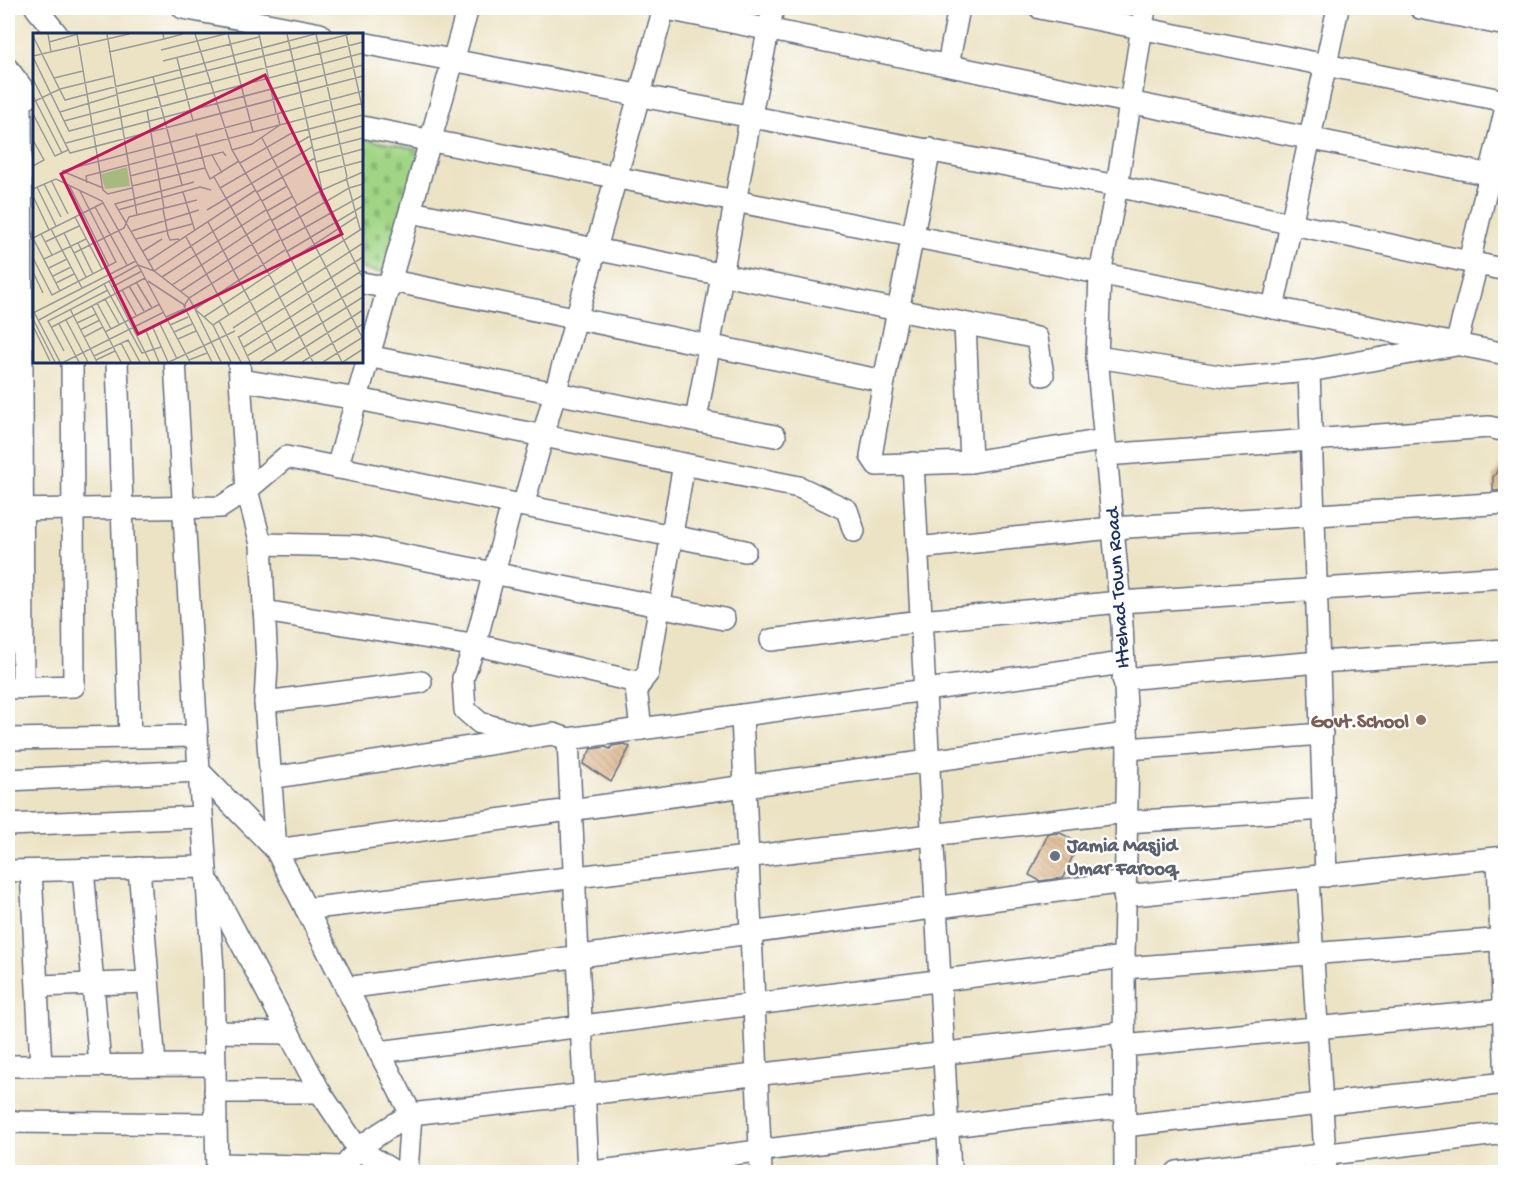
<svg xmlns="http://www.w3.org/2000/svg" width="1513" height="1180" font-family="'Gochi Hand',sans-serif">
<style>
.cemetery{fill:url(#cemetery-stones);stroke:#5e8272;stroke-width:1.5}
.building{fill:url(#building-back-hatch)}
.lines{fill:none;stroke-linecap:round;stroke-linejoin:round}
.minor-casing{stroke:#646e82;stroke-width:24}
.minor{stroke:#fff;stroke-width:21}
.education-dot{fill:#8d6e63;stroke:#fff;stroke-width:2}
.worship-dot{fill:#6b7280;stroke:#fff;stroke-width:2}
.labels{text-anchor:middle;stroke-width:4.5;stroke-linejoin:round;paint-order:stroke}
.street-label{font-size:20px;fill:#1b2f5e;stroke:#fff}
.education-label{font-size:20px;font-weight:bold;fill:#785e54;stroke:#fff;text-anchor:end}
.worship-label{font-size:20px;font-weight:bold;fill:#5b616d;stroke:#fff;text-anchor:start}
.inset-road{fill:none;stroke:#989b9b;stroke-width:1.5}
.view{fill:#c2185b;fill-opacity:0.15;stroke:#c2185b;stroke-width:3}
.inset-edge{fill:none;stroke:#1b2f5e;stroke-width:3}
</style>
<defs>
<pattern id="cemetery-stones" width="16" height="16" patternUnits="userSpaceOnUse" patternTransform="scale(1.5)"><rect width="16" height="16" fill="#a1d585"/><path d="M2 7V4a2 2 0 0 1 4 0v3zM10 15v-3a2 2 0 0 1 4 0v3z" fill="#8ab775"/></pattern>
<pattern id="building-back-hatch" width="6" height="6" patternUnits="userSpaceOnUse" patternTransform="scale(1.5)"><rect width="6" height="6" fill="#d8ad7d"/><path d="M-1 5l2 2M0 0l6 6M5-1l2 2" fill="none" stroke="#ae8d6a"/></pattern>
</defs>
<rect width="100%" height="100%" fill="#fff"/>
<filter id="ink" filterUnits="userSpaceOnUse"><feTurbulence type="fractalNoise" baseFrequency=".0167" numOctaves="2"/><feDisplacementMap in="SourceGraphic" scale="12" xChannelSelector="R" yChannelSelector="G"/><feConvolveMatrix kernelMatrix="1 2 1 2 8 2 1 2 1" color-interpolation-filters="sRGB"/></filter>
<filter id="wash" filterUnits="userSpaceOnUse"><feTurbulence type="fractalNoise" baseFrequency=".008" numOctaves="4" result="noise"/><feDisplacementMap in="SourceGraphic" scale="24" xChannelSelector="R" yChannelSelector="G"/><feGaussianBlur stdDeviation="1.35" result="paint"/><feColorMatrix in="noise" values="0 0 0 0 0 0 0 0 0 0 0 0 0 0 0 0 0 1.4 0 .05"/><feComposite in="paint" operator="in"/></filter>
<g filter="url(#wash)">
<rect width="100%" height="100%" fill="#ece3c4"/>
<path class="cemetery" d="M362,138l59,12 -36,123 -23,-4z"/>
<g id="blocks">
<g class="building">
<path d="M1506,453v37l-13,1v-15l2,-1z"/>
<path d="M625,744l5,3 -19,35 -28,-18 8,-15 15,-2 4,2 2,-3z"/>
<path d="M1060,833l19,9 -16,36 -23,3 -11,-6 19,-41z"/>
</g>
</g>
</g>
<g filter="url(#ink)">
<use href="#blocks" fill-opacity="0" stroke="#646e82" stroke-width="1.5"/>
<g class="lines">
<defs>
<g id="minor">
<path d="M36,8l21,26"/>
<path d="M183,8l137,26"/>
<path d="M662,8l844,170"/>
<path d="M1040,8l466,93"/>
<path d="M1420,8l86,17"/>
<path d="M362,43l755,143 389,84"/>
<path d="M948,65l11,-57"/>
<path d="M8,69l21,28"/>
<path d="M21,87l2,601"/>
<path d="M362,127l1144,227"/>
<path d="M411,212l626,126 6,37"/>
<path d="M1469,262l37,-154"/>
<path d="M392,281l492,100 -13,75 6,9 94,-3 133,-22"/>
<path d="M362,283l28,5"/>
<path d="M1273,308l65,-300"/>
<path d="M965,324l6,138"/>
<path d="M362,355l413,81"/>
<path d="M1097,357l135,21 77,-7 147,-26 21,-81"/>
<path d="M117,362l13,374"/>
<path d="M175,362l24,409 77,79 135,264 -4,58"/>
<path d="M239,362l8,128 14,54 6,121 -2,37 11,148 851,-116"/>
<path d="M1309,371l17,505"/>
<path d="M240,380l118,19 441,88 48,23 7,21"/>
<path d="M884,381l46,-232"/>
<path d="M696,420l55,-306 22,-106"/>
<path d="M1105,455l384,-28 17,4"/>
<path d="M913,463l37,709"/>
<path d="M337,468l131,-460"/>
<path d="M512,504l-37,141 -12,33 2,32 15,13 43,12"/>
<path d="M523,506l141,-498"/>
<path d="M8,510l213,-3 26,-17 39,-33 459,94"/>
<path d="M261,544l96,2 367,73"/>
<path d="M917,548l195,-20 394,-25"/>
<path d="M264,611l226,37 151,35"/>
<path d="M771,640l150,-19 199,-19 386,-25"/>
<path d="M1123,679l196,-17 187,-12"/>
<path d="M8,688l66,-2 -2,-324"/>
<path d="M265,702l156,-20"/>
<path d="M742,715l19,457"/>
<path d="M641,729l-5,-41 12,-15 36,-209"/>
<path d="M8,739l189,-3"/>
<path d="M568,739l20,433"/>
<path d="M1128,749l194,-15"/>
<path d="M271,778l282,-44 15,5 555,-76"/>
<path d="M8,780l191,-9 14,198 4,203"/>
<path d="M1126,822l198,-13"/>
<path d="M8,825l193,-8"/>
<path d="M1498,858l8,228"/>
<path d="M139,868l16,197"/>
<path d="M83,869l17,196"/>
<path d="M8,871l196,-4"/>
<path d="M31,871l10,195"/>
<path d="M1308,878l18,294"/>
<path d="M210,884l110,208 38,57 37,23"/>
<path d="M1124,896l382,-39"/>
<path d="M306,909l820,-97"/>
<path d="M1124,968l382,-29"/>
<path d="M39,986l108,-4"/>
<path d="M346,988l778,-106"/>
<path d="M214,1032l75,1"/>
<path d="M1123,1046l383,-36"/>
<path d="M379,1052l745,-95"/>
<path d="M8,1066l207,-1"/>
<path d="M215,1092h105"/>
<path d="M8,1122l207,2"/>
<path d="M1124,1126l382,-43"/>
<path d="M217,1164l128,3"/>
<path d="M345,1172c0,-22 48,-46 66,-58l712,-81"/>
<path d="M593,1172l430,-55 101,-10"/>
<path d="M1125,1172l-1,-215 4,-208 -6,-124 -25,-268 3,-83 17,-88 28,-178"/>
<path d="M1177,1172l329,-39"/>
</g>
</defs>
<use href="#minor" class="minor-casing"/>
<use href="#minor" class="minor"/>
</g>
</g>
<circle class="education-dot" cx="1421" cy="720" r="6"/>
<circle class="worship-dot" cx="1055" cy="856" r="6"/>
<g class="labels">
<g class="street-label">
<text transform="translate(1116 588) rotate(-94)" y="7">Ittehad Town Road</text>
</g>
<g class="education-label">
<text x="1409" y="727">Govt.School</text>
</g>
<g class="worship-label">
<text x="1067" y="851">Jamia Masjid<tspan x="1067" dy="23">Umar Farooq</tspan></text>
</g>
</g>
<g transform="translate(33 33)">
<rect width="330" height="330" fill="#ece3c4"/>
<path d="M94,134l3,19 -25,3 -4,-15z" fill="#a1d585"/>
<path class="inset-road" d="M15,1l3,18M44,1l26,156 5,4 24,-6M74,1l30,181M130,1l1,5 19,-5M162,1l37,116 30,51 80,161M195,1l25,98M226,1l17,79M254,1l19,84M283,1l31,143M313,1l17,77M0,3l32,64 250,-66M16,9l29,-8M128,17l64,-16M76,19l55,-13M0,23l96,-22M0,24l36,74 294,-78M144,25l16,63M130,28l96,-24M120,44l29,108M21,45l29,-7M0,46l37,74 293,-77M83,61l234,-60M0,63l29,57M0,69l27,-13 53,-13M114,77l17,98M27,79l56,-17M0,81l22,42 13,-6M273,85l16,72M31,88l299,-79M163,100l9,34M229,105l35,67M0,107l11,20 -11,6M278,107l52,-14M33,110l297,-78M199,117l20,-6 28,-19 -3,-12M280,118l50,-13M179,122l10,18M283,129l47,-13M207,130l50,-29 73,-19M29,138l301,-80M29,138l41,17M285,140l45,-12M97,143l93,-24 3,4M181,144l61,108M313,144l14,52M18,147l17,34M161,149l-79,22 39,67 107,-72M54,150l-1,-7 277,-73M11,151l17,33M36,152l40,81M99,153l73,-18 5,11 29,-18M4,154l19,39M187,155l90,-52M0,156l23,-10 46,22 36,64 16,6 35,27 6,11 18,16 150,-97M286,158l44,87M150,159l12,39M224,159l58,-34M0,163l16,34M229,168l25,-15M62,174l32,58M262,174l68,132M130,176l5,26 2,5 9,-1M85,177l82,-23 11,3M174,177l105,-63M234,178l26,-15M42,184l27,52M238,188l51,-31 41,-18M175,189l69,130M18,196l31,59M99,198l67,-21M243,198l73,-43 14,-4M31,200l22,44M8,201l11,21M153,204l43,78M0,205l70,-35M0,205l27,53M103,206l56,-15M248,208l82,-46M12,209l34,-16M45,210l15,31M110,218l19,-12M253,219l77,-46M41,220l50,-25 5,-11 68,-17M0,225l19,37 64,-33 -36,-71M11,226l42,-20M115,228l108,-71M16,235l18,-9M0,239l10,21M20,243l18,-9M129,244l104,-67M76,248l41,81M115,248l38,25M103,249l16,26M23,250l18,-9M71,251l38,69 19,-6M139,252l98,-66M96,253l15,25M241,253l39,76M79,254l30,-16M89,257l14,25M148,258l94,-62M72,266l14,25M64,270l14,26M59,273l29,56M37,276l27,53M0,277l27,52M2,279l101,-51M133,284l18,-8M171,284l152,-100M0,286l22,43M6,287l99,-55 52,97M33,287l22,42M186,288l22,41M44,290l19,-9M26,291l20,38M127,291l17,35M137,292l18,-8M180,292l18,37M19,294l93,-49M1,295l16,33M120,295l15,34M200,295l130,-85M47,297l20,-10M113,298l13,31M72,299l55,-28M141,299l18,-8M105,302l30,-15M205,303l12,26M51,304l19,-10M206,304l124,-80M145,306l18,-8M88,310l10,19M211,314l119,-77M31,318l-16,-30 60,-31M61,323l34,-16 12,22M214,323l116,-71M63,327l19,-9M156,327l18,-7M31,329l100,-50M136,329l66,-31M179,329l-28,-56 5,-8 91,-58M188,329l-26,-53 90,-59M227,329l103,-65M249,329l81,-52M269,329l61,-38M290,329l40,-25M310,329l20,-13"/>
<path class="view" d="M232,42l77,159 -204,100 -77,-160z"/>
<rect width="330" height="330" class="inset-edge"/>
</g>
<rect width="1513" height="1180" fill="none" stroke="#fff" stroke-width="30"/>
</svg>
